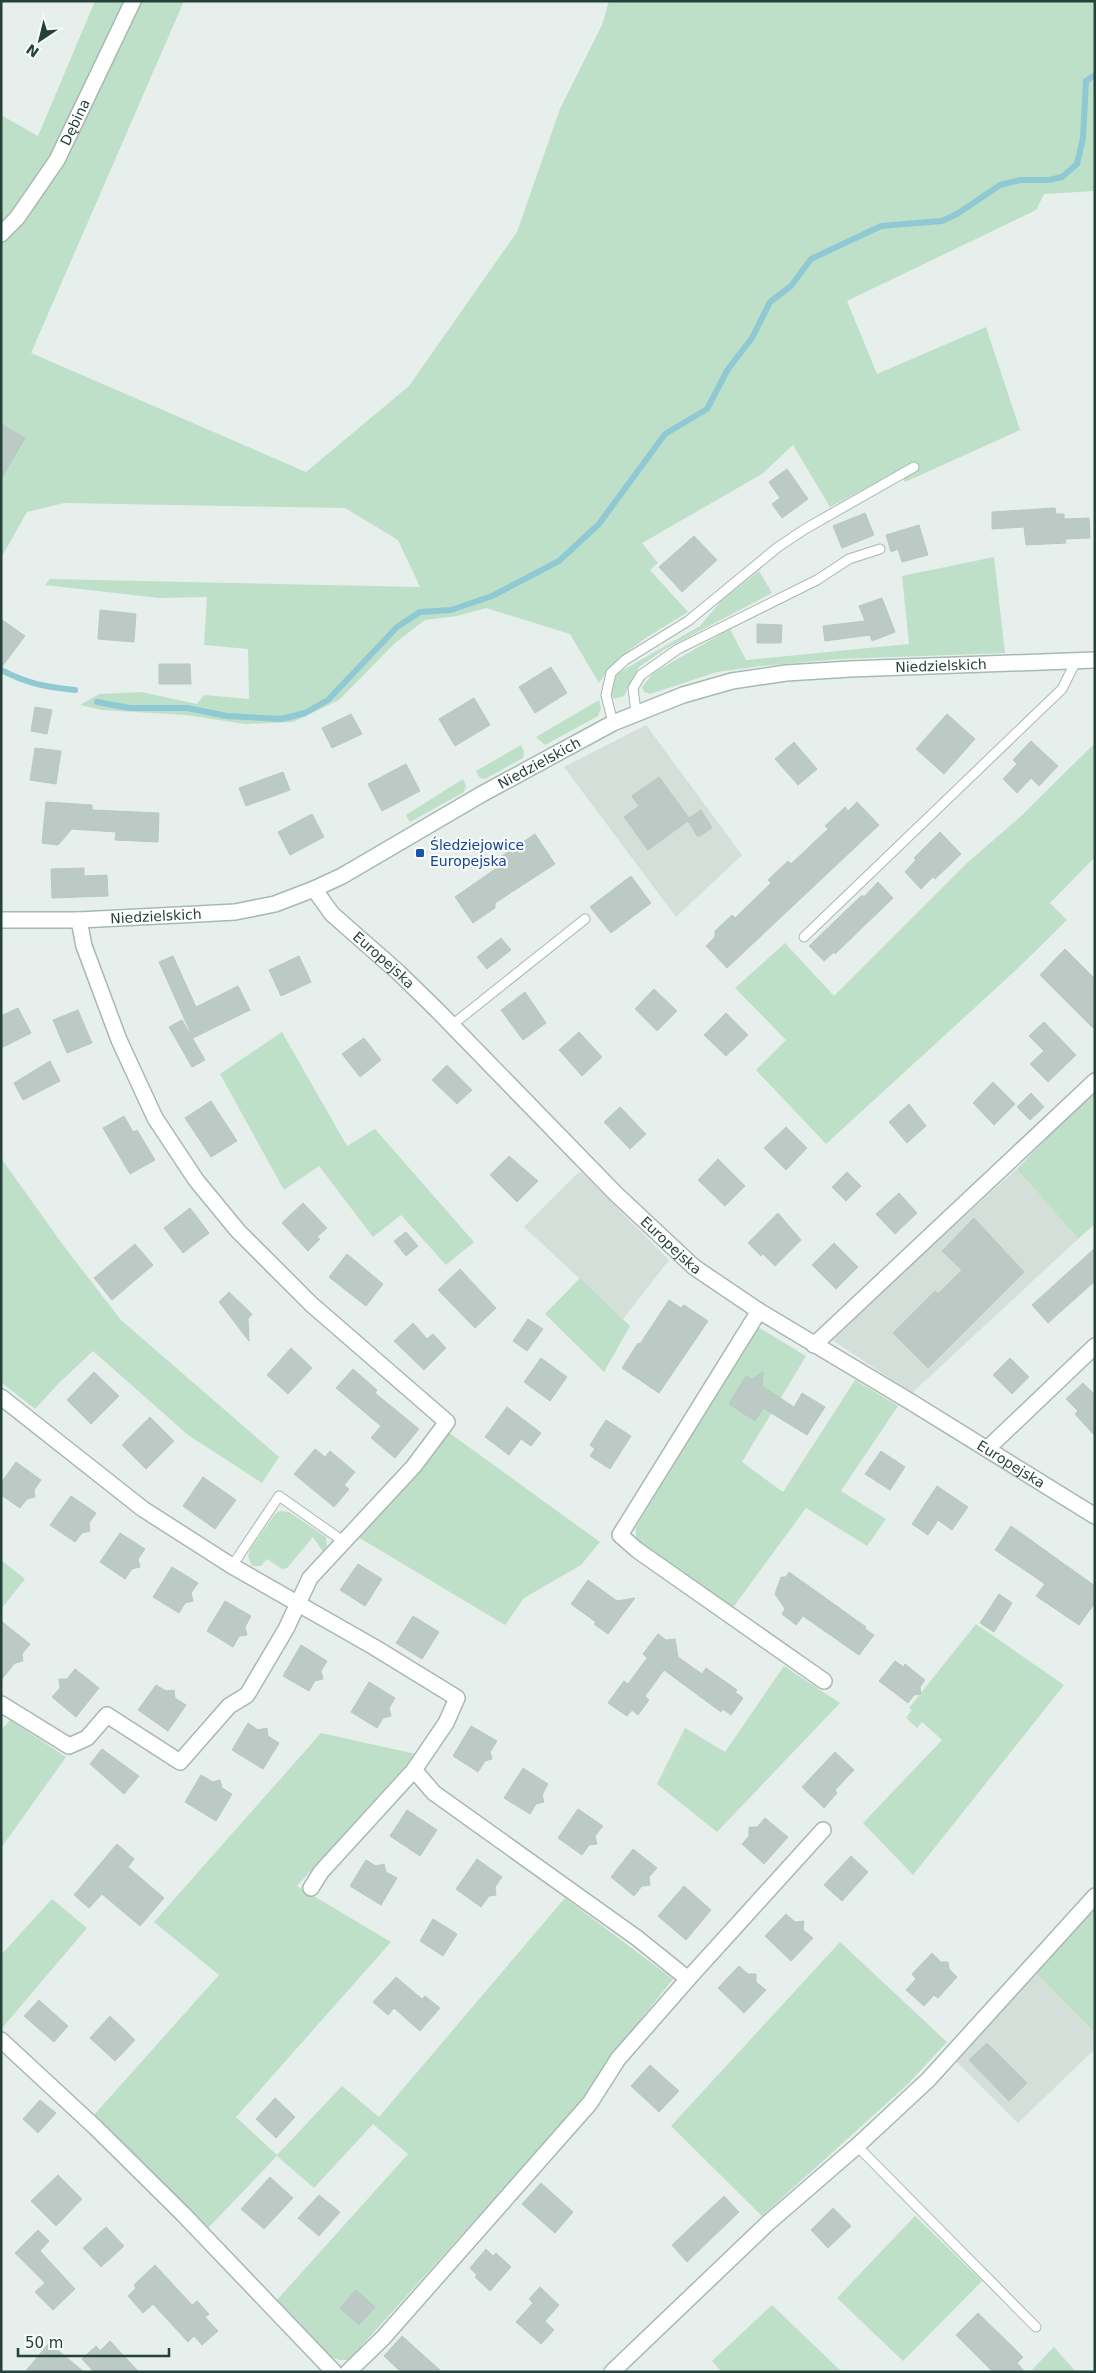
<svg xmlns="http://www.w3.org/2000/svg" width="1096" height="2373" font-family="'DejaVu Sans',sans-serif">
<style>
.built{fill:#d4dfda}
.green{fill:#bfe0c8}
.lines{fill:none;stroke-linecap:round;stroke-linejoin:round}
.stream{stroke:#8ec9d4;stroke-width:6}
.building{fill:#bbcac4;stroke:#b8c9c2}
.lane-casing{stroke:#a8b8b2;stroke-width:11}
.street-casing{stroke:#a8b8b2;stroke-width:18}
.secondary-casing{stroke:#a4bbb3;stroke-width:18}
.lane{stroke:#fff;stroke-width:9}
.street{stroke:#fff;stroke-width:15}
.secondary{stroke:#fff;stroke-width:15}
.transit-dot{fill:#1a4fb4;stroke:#f7fbf9;stroke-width:2}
.labels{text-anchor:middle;stroke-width:4.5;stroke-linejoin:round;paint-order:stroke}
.street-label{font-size:14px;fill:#24423a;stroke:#f7fbf9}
.transit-label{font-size:14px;fill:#164399;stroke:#f7fbf9;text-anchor:start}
</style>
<rect width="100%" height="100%" fill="#e6efeb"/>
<g class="built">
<path d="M646,725l96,130 -66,62 -112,-150z"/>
<path d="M1017,1169l61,70 -166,154 -83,-55z"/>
<path d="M580,1171l89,89 -46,59 -99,-92z"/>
<path d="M1036,1973l59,60v16l-77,74 -62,-62z"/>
</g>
<g class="green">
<path d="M95,1h89l-153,352 275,119 103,-86 108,-154 43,-123 42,-84 7,-24h486v190l-51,3 -8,16 -189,91 30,73 109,-47 34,103 -115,52 -6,-11 -69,36 -37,-62 -31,29 -120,69 16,20 -8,7 38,42c-32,20 -69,39 -89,71l-29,-49 -84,-26 -29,8 -32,4 -30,23 -56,57 -46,22 -48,2 -59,-9 -84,-5 -22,-5 19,-11 42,-2 56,12 7,-9 45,4 -1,-50 -44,-4 3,-48 -48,1 -114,-13 5,-6 370,8 -22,-47 -53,-32 -281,-5 -37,9 -26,46v-443l37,21z"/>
<path d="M994,557l11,96 -166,6 -78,7 -44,6 -67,22 -6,-2 -2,-5 11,-14 77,-44 16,31 163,-16 -7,-68z"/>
<path d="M759,571l13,22 -107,56 -26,18 -15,29 -10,3 -3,-5 1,-10 6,-11 82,-47 21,-25z"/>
<path d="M599,700l2,8 -3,8 -53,29 -9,-8z"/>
<path d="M1095,743v114l-45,46 17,17 -51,50 -190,174 -70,-74 30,-30 -51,-52 50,-45 49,53 133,-133 52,-45z"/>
<path d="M521,745l3,7 -1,6 -38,21 -5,-1 -4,-7z"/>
<path d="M463,779l3,7 -2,6 -54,30 -4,-7z"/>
<path d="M282,1032l65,114 28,-17 99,113 -28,23 -45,-50 -28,22 -54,-71 -35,24 -64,-116z"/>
<path d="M1095,1088v136l-17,15 -61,-70z"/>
<path d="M1,1158l62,87 58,75 158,137 -17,26 -74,-48 -95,-84 -35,33 -23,25 -34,-27z"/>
<path d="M580,1278l50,48 -26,46 -59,-58z"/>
<path d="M758,1327l48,29 -64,106 41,30 72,-112 43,26 -57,85 45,28 -19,27 -61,-38 -74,101 -90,-64 -6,-8v-10z"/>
<path d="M448,1432l152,110 -19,23 -57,33 -19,27 -147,-88 50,-53z"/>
<path d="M280,1511l9,1 37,25 1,10 -4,5 -10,-15 -26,31 -5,1 -15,-10 -6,7h-9l-4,-10 3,-8 24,-34z"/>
<path d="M1,1560l24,19 -24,30z"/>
<path d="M976,1624l88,61 -151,190 -50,-52 79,-83 -20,-18 -5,6 -11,-10 6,-8 -3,-2z"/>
<path d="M784,1666l56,37 -123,129 -60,-48 28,-56 40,24z"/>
<path d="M10,1720l56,37 -65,91v-118z"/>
<path d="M321,1733l95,21 -119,132 94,56 -155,175 41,38 65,-69 37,31 186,-219 108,81 -65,81 -19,33 -240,267h-10l-10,-4 -52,-56 131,-146 -35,-30 -59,64 -37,-32 -69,72 -114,-113 125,-140 -65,-53z"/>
<path d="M52,1899l35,29 -84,99 -2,-2v-70z"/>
<path d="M1095,1905v128l-59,-60z"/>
<path d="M840,1942l107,100 -39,42 -146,132 -91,-90z"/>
<path d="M915,2216l67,65 -79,80 -66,-63z"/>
<path d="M772,2305l70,67h-120l-10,-11z"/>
<path d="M1054,2347l22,25h-46z"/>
</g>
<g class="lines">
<g class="stream">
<path d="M1,670c27,14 45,17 74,20"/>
<path d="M97,702l33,6h57l40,8 54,3 24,-6 23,-13 69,-73 23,-15 31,-2 41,-14 67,-35 40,-37 66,-90 42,-25 21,-40 24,-31 18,-36 21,-16 20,-27 70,-33 61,-5 15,-7 43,-29 20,-5h29l13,-3 15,-13 6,-26 3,-57 9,-6"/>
</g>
</g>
<g class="building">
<path d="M1,424l24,14 -24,41z"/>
<path d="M787,469l21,30 -26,19 -10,-14 8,-6 -11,-16z"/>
<path d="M1055,508l1,6h8v5l25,-1 1,20 -25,1 1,4 -40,2 -2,-18 -32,2v-17z"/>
<path d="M865,513l9,22 -32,13 -9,-22z"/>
<path d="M919,525l9,30 -26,7 -4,-13 -7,3 -5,-17z"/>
<path d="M694,536l23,24 -35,32 -23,-25z"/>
<path d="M882,598l13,34 -23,9 -2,-6 -45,6 -2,-15 42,-5 -6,-15z"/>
<path d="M100,610l36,4 -2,28 -36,-3z"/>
<path d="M1,619l24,17 -24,32z"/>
<path d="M757,624l25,1 -1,18h-24z"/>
<path d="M159,664h31l1,20h-32z"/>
<path d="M551,667l16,26 -32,20 -16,-26z"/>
<path d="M474,698l16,27 -35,21 -16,-27z"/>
<path d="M35,707l17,3 -5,24 -16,-3z"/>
<path d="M351,714l11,20 -30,14 -10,-20z"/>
<path d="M947,714l28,25 -31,35 -28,-25z"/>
<path d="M1031,741l27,25 -19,20 -8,-8 -14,15 -14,-14 14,-15 -4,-4z"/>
<path d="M794,742l23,27 -19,16 -23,-26z"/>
<path d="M35,748l26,3 -5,33 -26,-4z"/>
<path d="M406,764l14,27 -38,20 -14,-27z"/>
<path d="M283,772l7,18 -44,16 -7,-18z"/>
<path d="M659,777l30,41 12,-8 11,18 -14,9 -10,-16 -40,29 -24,-33 15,-11 -7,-10z"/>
<path d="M46,802l46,3v5l67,3 -1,29 -43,-2 1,-8 -44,-3 -14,16 -16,-2z"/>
<path d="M857,802l22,23 -152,143 -21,-22 9,-9v-6l17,-16 3,3 36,-35 -3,-3 20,-19 3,3 37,-35 -3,-3 20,-19 3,4z"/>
<path d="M312,814l12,23 -34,18 -12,-23z"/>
<path d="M940,832l21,22 -26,25 -2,-2 -12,12 -16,-17 11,-12 -2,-2z"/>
<path d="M535,834l20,30 -60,39v5l-22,15 -18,-26 46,-32 -4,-6z"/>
<path d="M84,868v8l23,-1 1,21 -56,2 -1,-29z"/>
<path d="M631,876l20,27 -40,30 -21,-26z"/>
<path d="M878,882l15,16 -58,56 -1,-2 -10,9 -15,-15 52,-50h4z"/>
<path d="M501,938l10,12 -24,19 -10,-12z"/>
<path d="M1065,949l30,30v51l-55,-55z"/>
<path d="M173,956l23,51 42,-21 12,24 -57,28 -34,-76z"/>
<path d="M299,956l12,26 -30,14 -12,-26z"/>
<path d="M654,989l23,22 -20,20 -22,-22z"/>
<path d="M525,992l21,31 -23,17 -22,-30z"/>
<path d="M18,1008l13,25 -30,15v-32z"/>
<path d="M78,1010l14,33 -25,10 -14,-33z"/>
<path d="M726,1013l22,22 -22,21 -22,-21z"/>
<path d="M182,1020l23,40 -13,7 -23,-40z"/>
<path d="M1044,1022l32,33 -28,27 -18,-18 14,-13 -15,-15z"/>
<path d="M579,1032l23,25 -20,19 -23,-26z"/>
<path d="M364,1038l17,22 -21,17 -18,-23z"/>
<path d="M50,1061l10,20 -37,19 -9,-17z"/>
<path d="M447,1065l25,25 -15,14 -25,-24z"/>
<path d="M993,1082l22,22 -21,21 -21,-22z"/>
<path d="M1031,1093l13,14 -14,13 -13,-13z"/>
<path d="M211,1101l26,40 -26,16 -26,-39z"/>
<path d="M909,1104l17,22 -19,17 -18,-21z"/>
<path d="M620,1107l26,27 -16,15 -26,-27z"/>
<path d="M124,1116l9,16 4,-2 18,30 -25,14 -27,-46z"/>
<path d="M786,1127l21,21 -21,22 -22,-22z"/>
<path d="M509,1156l29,25 -21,21 -27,-27z"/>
<path d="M718,1159l27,27 -20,20 -27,-26z"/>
<path d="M847,1172l14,14 -15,15 -14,-14z"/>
<path d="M899,1193l18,20 -22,21 -19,-20z"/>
<path d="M303,1203l24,25 -10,9 3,2 -12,12 -26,-28z"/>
<path d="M190,1208l19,25 -26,20 -19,-25z"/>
<path d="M778,1213l23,27 -26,26 -12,-12 -2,2 -13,-13z"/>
<path d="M974,1218l50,54 -96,96 -35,-35 42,-42 3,3 24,-24 -20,-19z"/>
<path d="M406,1232l12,14 -12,10 -12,-15z"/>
<path d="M834,1243l24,24 -22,22 -24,-24z"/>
<path d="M135,1244l18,21 -41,35 -18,-22z"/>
<path d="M1095,1248v33l-47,42 -16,-18z"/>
<path d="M347,1254l36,30 -17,22 -37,-29z"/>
<path d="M460,1269l36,39 -21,20 -37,-38z"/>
<path d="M229,1292l23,22 -4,5 1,22 -30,-39z"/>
<path d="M669,1300l12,8 3,-3 24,16 -49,72 -37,-25 16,-25 2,1z"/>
<path d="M528,1319l15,10 -16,22 -14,-10z"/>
<path d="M413,1323l14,16 6,-5 13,14 -22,22 -30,-29z"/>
<path d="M291,1348l21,20 -24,26 -21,-19z"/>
<path d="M541,1358l26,19 -17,24 -26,-19z"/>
<path d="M1010,1358l19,19 -17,17 -19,-19z"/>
<path d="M353,1369l24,21 -2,3 44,36 -24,29 -24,-20 10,-12 -45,-38z"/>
<path d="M94,1372l25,24 -28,28 -24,-24z"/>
<path d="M763,1372l-1,14 32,21 8,-14 23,14 -18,28 -44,-27 -8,13 -26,-17 17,-28 6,3z"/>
<path d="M1083,1383l12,12v41l-20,-22 3,-3 -12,-12z"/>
<path d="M507,1407l34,26 -10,13 -10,-7 -12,16 -24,-18z"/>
<path d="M150,1417l24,24 -28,28 -24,-24z"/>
<path d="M606,1420l25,16 -21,33 -20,-13 5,-7 -5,-4z"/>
<path d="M315,1449l10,8 5,-6 25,21 -11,13 5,4 -15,18 -40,-33z"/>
<path d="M881,1451l24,16 -15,23 -25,-16z"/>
<path d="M16,1462l25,18 -7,10 1,7 -8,2 -7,9 -19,-13v-12z"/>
<path d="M203,1477l33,23 -21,29 -32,-23z"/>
<path d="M937,1486l31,21 -16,23 -14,-10 -10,15 -16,-11z"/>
<path d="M71,1496l25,17 -7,10 1,8 -8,2 -7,9 -25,-17z"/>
<path d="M1011,1526l84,60v17l-16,22 -43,-29 9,-12 -50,-34z"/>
<path d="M120,1533l25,16 -7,10 2,8 -8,2 -7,10 -25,-17z"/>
<path d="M358,1564l24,15 -17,27 -25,-16z"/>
<path d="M172,1567l26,16 -7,10 2,8 -8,2 -6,10 -26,-16z"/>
<path d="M789,1572l77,55 -1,2 9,6 -15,20 -56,-39 -7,9 -14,-11 3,-5 -10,-15 6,-17h5z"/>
<path d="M588,1580l29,21 18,-3 -27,36 -14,-10 2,-2 -25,-18z"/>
<path d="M999,1594l13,9 -18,29 -14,-9z"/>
<path d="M225,1601l26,15 -6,11 2,8 -8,1 -6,11 -26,-16z"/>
<path d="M413,1616l26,16 -17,27 -26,-16z"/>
<path d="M1,1621l29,23 -8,10 1,7 -8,2 -14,17z"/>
<path d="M658,1634l8,6 9,-1 3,18 24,17 4,-6 31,22 -2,2 8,6 -12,17 -8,-6 -2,3 -57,-42 -19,26 4,4 -11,15 -6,-5 -5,6 -19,-13 16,-22 4,3 19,-26 -4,-4z"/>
<path d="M301,1645l26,16 -6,10 2,8 -8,2 -6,10 -26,-15z"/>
<path d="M895,1661l9,6 1,-3 20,16 -5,7 1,7 -7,1 -6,8 -29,-22z"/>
<path d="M75,1669l24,19 -23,29 -24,-20 8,-9 -1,-9h8z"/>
<path d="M369,1682l26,16 -6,10 2,8 -8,2 -6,10 -26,-16z"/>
<path d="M156,1685l10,6 8,-1 1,8 11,7 -18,26 -30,-21z"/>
<path d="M248,1723l10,7 9,-2 1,8 11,7 -16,26 -31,-19z"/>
<path d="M471,1726l26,15 -7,11 2,7 -7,2 -7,11 -25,-16z"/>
<path d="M102,1749l37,27 -15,18 -34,-30z"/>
<path d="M835,1752l19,18 -19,20 2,3 -13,15 -22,-21z"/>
<path d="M523,1768l25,16 -6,11 2,7 -8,2 -6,10 -26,-16z"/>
<path d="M201,1775l12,7 7,-2 2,8 10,6 -16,27 -31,-19z"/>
<path d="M578,1809l25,17 -8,10 2,8 -8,1 -7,10 -24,-17z"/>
<path d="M407,1810l30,20 -17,26 -30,-20z"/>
<path d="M765,1818l23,19 -24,27 -22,-20 7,-8v-9h8z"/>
<path d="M117,1844l17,15 -6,8 36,31 -24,28 -38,-32 -13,14 -15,-13z"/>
<path d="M633,1849l24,19 -8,9 1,8 -8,1 -8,10 -23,-19z"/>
<path d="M851,1856l17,16 -26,29 -18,-16z"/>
<path d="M477,1859l25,18 -7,10 1,8 -7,1 -8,11 -25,-18z"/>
<path d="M366,1860l10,6 8,-2 2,8 11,6 -16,27 -31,-19z"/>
<path d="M684,1886l27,24 -25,30 -28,-24z"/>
<path d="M786,1914l9,8 9,-1 -1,9 10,8 -22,23 -26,-25z"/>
<path d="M433,1919l24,15 -14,22 -23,-15z"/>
<path d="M932,1953l9,9h7l1,7 8,8 -19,21 -4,-3 -10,11 -18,-16 10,-11 -4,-5z"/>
<path d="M739,1966l9,8h8v8l10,8 -22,23 -26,-25z"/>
<path d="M396,1977l26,22 3,-3 15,12 -20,23 -26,-23 -6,7 -15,-13z"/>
<path d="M39,2000l29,26 -14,16 -30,-26z"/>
<path d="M110,2016l25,24 -20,21 -25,-23z"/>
<path d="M987,2043l40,40 -18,18 -40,-41z"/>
<path d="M650,2065l29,26 -20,21 -28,-26z"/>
<path d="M275,2098l20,19 -19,21 -20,-19z"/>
<path d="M40,2100l16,13 -18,20 -15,-14z"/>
<path d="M58,2175l24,24 -26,27 -25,-25z"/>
<path d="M270,2177l23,21 -29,31 -23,-20z"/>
<path d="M541,2183l32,29 -18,21 -33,-29z"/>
<path d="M319,2195l21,17 -21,24 -21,-18z"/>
<path d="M724,2196l15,16 -52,50 -15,-17z"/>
<path d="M833,2208l18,18 -23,22 -17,-18z"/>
<path d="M106,2227l18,19 -23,21 -18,-19z"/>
<path d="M38,2230l11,11 -9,10 35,38 -22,21 -18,-18 10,-9 -30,-30z"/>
<path d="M486,2249l7,7 3,-3 15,14 -21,24 -15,-14 2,-2 -7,-7z"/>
<path d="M155,2265l37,40 5,-4 12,13 -4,3 13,14 -16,14 -8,-9 -6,6 -35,-38 -10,9 -15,-17 8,-8 -2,-3z"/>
<path d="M540,2287l19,18 -14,16 9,9 -13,14 -25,-22 17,-19 -4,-4z"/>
<path d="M356,2290l19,17 -16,18 -19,-17z"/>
<path d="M978,2313l45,44 -6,6 8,9h-32l-37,-37z"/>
<path d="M402,2336l40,36h-41l-17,-16z"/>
<path d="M110,2341l29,31h-45l-12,-13 14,-13 4,5z"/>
<path d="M49,2343l35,29h-59z"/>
</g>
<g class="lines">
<defs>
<g id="lane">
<path d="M636,712l-3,-24 8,-13 37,-26 139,-69 32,-21 31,-10"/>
<path d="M613,723l-7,-28 5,-22 14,-13 63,-39 90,-74 27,-18 109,-62"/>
<path d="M804,937l258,-248 14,-28"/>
<path d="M452,1025l133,-106"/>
<path d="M232,1566l47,-70 64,45"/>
<path d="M857,2146l179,181"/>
</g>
<g id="street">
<path id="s1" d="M1,234l16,-16 40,-58 76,-159"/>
<path id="s2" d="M314,889l18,25 66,58 39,38 179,184 78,73 65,44 152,91 184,114"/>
<path d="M759,1311l-139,224 17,15 187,131"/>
<path d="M814,1345l281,-264"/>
<path d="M1,1397l142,112 89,57 142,81 83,51 -11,25 -32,47 20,23 203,145 51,41 135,-149"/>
<path d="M987,1449l108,-103"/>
<path d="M1,1704l68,42 18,-8 20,-23 73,47 49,-56 18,-11 39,-66 24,-51 104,-112 33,-44 -136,-118 -73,-73 -42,-51 -41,-62 -36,-78 -35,-94 -5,-26"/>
<path d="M311,1888l10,-16 93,-102"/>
<path d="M1,2040l95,88 87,86 151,158"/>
<path d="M348,2372l35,-34 207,-235 28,-44 70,-80"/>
<path d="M612,2372l156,-149 89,-77 71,-66 167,-184"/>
</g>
<g id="secondary">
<path id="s3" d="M1,920h78l119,-6 37,-2 40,-8 39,-15 28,-13 140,-82 131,-71 70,-28 49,-14 54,-8 64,-4 245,-9"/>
</g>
</defs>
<use href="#lane" class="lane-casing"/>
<use href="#street" class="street-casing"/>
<use href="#secondary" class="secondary-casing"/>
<use href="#lane" class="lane"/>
<use href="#street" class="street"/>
<use href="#secondary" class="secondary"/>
</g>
<rect class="transit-dot" x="415" y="848" width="10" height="10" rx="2.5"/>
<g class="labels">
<g class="street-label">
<text dy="5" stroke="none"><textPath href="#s1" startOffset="135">Dębina</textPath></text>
<text dy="5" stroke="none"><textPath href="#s3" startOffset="995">Niedzielskich</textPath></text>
<text dy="5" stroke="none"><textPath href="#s3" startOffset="575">Niedzielskich</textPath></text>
<text dy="5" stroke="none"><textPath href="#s3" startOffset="155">Niedzielskich</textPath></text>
<text dy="5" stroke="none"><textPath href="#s2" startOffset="100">Europejska</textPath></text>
<text dy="5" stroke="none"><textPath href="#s2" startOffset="505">Europejska</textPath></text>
<text dy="5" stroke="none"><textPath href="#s2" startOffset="910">Europejska</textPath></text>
</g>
<g class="transit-label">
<text x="430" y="850">Śledziejowice<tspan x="430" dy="16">Europejska</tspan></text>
</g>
</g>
<rect width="1096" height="2373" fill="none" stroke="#24423a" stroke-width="5"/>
<g transform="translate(40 40) rotate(215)" stroke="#f7fbf9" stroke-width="4" paint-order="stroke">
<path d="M0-4L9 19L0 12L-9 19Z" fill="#24423a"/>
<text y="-8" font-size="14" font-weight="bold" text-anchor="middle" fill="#24423a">N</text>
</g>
<path d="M18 2348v8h151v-8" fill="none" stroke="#24423a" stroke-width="2.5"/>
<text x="25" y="2348" font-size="15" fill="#24423a" stroke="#f7fbf9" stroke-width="4" paint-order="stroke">50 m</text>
</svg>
